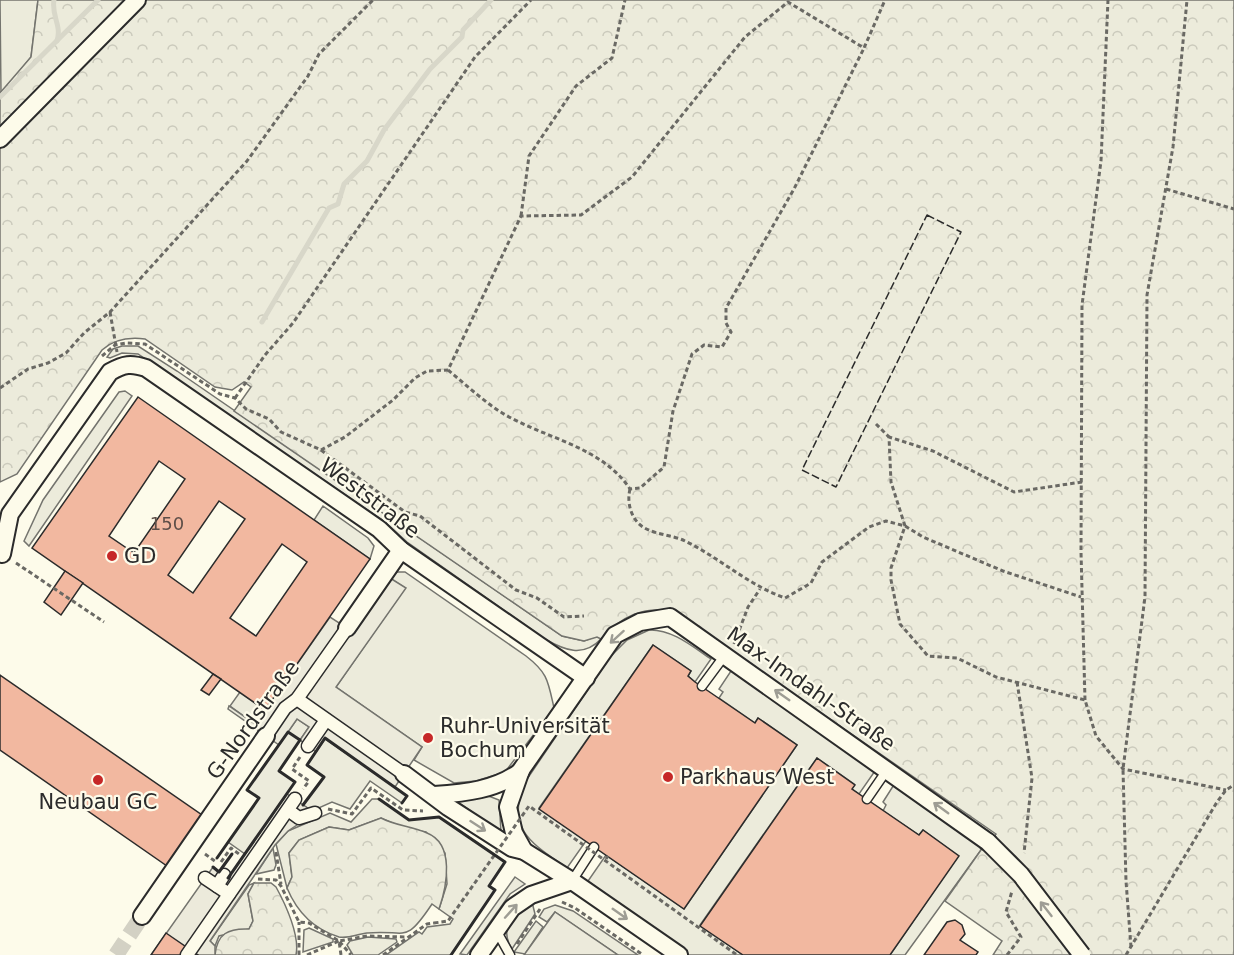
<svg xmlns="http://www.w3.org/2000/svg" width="1234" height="955" font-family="'DejaVu Sans',sans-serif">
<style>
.grass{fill:#ecebdb;stroke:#74746e;stroke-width:1.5}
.forest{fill:url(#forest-crowns);stroke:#74746e;stroke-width:1.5}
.parking{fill:#eceadb;stroke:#74746e;stroke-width:1.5}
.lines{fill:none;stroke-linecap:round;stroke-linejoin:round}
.stream{stroke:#d8d7c9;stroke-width:5}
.building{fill:#f2b8a0;stroke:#2b2b2b;stroke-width:1.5;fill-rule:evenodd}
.minor-tunnel{stroke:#d3d1c4;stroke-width:16;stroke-dasharray:16 8;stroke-linecap:butt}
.service-casing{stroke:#2b2b2b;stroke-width:11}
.pedestrian-casing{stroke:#2b2b2b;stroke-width:15}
.minor-casing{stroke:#2b2b2b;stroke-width:20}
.path{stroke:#6a6964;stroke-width:3;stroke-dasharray:4.5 3;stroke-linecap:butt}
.service{stroke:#fdfbea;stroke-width:8}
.pedestrian{stroke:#fdfbea;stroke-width:12}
.minor{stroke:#fdfbea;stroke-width:16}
.minor-bridge-casing{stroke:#2b2b2b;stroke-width:20;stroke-linecap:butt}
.path-bridge{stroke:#6a6964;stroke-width:3;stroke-dasharray:4.5 3;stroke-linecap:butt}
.minor-bridge{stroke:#fdfbea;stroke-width:16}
.fence{stroke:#2b2b2b;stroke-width:1.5;stroke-dasharray:8 3;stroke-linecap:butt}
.wall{stroke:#2b2b2b;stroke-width:3}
.oneway{stroke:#9e9d94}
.poi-dot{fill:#c62828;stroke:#fdfbea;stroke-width:2}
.labels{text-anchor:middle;stroke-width:4.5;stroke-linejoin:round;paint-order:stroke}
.number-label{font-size:18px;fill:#5d4e48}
.street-label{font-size:21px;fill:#2b2b2b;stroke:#fdfbea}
.poi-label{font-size:21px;fill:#2b2b2b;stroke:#fdfbea;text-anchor:start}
</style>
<defs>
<pattern id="forest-crowns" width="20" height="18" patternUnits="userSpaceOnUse" patternTransform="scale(1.5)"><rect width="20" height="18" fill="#ecebdb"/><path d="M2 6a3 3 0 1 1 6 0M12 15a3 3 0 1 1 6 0" fill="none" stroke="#cbcabc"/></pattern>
</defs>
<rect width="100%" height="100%" fill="#fdfbea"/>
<g class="grass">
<path d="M0,0h38l-7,57 -30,37z"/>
<path d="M122,346h16l39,25 385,265 22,5 13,-5 4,3c-18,19 -37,11 -56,0l-138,-97 -23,-21 -246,-167 -16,-1 -12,5 -3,-1 6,-8z"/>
<path d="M125,391l7,5 -103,150 -5,-5 19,-41 76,-108z"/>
<path d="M323,506l45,32 6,8 -4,13 -56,-39z"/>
<path d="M397,572h8l121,84c22,17 22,25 28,52l-49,64 -29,9 -22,2 -40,-23 8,-13 -86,-60 69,-99 -15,-10z"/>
<path d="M649,630c23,-1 44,17 62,29l-16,23 -7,-6 3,-5 -38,-26 -114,163 47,33 -19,27c-34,-24 -60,-37 -44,-83l87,-128 17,-17z"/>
<path d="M731,671l144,100 -16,23 -7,-5 2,-5 -37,-26 -117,167 43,30h-54l-101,-74 18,-26 78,54 113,-164 -39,-27 -3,5 -36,-25 4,-6 -4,-3z"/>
<path d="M240,692l25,18 -10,14 -25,-18z"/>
<path d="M297,719l12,8 -30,44 16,11 -50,72 -17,-12 31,-44 -12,-8z"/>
<path d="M325,738l82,58 -5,7 -32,-22 -20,28 -18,-7 -20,9 -9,-6 21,-28 -17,-12z"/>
<path d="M895,783l84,62 2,5 -76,105h-15l68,-99 -35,-26 -4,5 -36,-24 3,-6 -3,-3z"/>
<path d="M486,795l13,5 2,32 -43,-30z"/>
<path d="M372,799h7l30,21 30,-3 66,45 -16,24 6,4 -44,65h-65l33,-23 3,2 5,-7 23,-3 3,-5 -14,-10 8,-25 -2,-31 -19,-21 -22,-4 -23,-10 -32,12 -20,-3 -30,13 -10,13 3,24 -5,11 -11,-44 12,-13 42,-18 21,9z"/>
<path d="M273,848l3,17 -2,5 -18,4z"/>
<path d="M515,877l10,7 -15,10 -43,61 -7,-1z"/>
<path d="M254,883l-6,11 5,27 -4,8 -30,7 -4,10 -5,-5 39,-56z"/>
<path d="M532,902l3,12 -23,35c-14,-22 2,-35 20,-47z"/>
<path d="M555,905l18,6 65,44h-20l-63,-43 -8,10 -8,-5 5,-8z"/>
<path d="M536,921l7,6 -18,27 -11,-2z"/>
<path d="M309,928l24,11v3l-30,10 1,-22z"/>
<path d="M368,937l28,2 1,3 -19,13h-25l-6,-10 3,-4z"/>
</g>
<g class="forest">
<path d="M38,0h1196v955h-241l9,-14 -57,-40 36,-51 15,-16 -321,-222c-31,-7 -53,4 -74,27l-4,-2 -13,4 -22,-5 -328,-225 17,-24 -7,-5 -12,8 -17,-3 -70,-48c-16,-2 -31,0 -43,11l-85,124 -17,8v-389l31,-36z"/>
<path d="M381,818c15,8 31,8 46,15 28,11 20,53 12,76l-7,-5c-28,42 -25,25 -65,29 -9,1 -19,6 -28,4 -26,-8 -42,-25 -52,-49l5,-11 -3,-24 10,-13 30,-13 20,3z"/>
<path d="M254,883h17l5,4c10,18 24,49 20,68h-81c2,-21 13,-27 34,-26l4,-8 -5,-27z"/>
</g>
<g class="parking">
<path d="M390,578l16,10 -70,99 86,60 -27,40 -70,-48 -9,13 -16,-12 9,-13 -12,-8 -18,26 -51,-36 1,-3 26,18 75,-107 23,15z"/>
<path d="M287,794l28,19 -27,18 -13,14 -65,96 5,5v9h-64l62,-88 16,11z"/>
<path d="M555,912l63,43h-94z"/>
</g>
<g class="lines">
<g class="stream">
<path d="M54,0c-3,16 8,25 3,41"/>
<path d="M0,97l98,-97"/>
<path d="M262,322l67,-114 9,-4 6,-20 23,-23 17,-31 46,-61 32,-32 1,-7 28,-30"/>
</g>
</g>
<g class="building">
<path d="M138,397l232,162 -105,151 -233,-162zM159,461l26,18 -51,74 -25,-17zM219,501l26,18 -52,74 -25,-18zM282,544l25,18 -51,74 -26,-18z"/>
<path d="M65,571l18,12 -22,32 -17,-13z"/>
<path d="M653,645l38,26 -3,5 7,6 60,41 3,-5 39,27 -113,164 -145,-100z"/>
<path d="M213,674l8,5 -12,16 -8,-5z"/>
<path d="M0,675l202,140 -35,51 -167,-116z"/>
<path d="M817,758l38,27 -3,4 67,46 4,-5 36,26 -69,99h-147l-43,-29z"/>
<path d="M955,920l7,5 3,9 -5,6 18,12 -2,3h-52l23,-33z"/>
<path d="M166,933l32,22h-47z"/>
</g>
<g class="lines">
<path class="minor-tunnel" d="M116,955l26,-39"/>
<defs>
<g id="service">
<path d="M702,686l23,-31"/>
<path d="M867,799l20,-29"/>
<path d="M572,881l22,-34"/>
<path d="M496,930l14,25"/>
</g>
<g id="pedestrian">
<path d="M297,699l107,75"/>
<path d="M266,736l19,-28 12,-9 50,-71"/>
<path d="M308,746l18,-26"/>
<path d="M288,810l11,8 16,-5"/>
<path d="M205,878l24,16"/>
<path d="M217,886l7,-11"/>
<path d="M187,955l108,-156"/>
</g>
<g id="minor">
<path d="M0,139l137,-139"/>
<path d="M2,554l8,-40 100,-142c14,-8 21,-9 36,-4l233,161 22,21 185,128"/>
<path d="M347,628l54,-78"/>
<path d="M404,774l44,33 64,41 12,3 48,30 107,74"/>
<path d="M434,795c31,-2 62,-5 87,-24"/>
<path d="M524,851l-10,-18 -6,-26 13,-37 94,-135 25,-13 30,-5 318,225"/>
<path d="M142,916l124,-180"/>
<path d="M479,955l33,-47 19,-13 41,-14"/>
</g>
</defs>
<use href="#service" class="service-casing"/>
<use href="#pedestrian" class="pedestrian-casing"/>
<use href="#minor" class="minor-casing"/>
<g class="path">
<path d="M1166,189l68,20"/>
<path d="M521,216l8,-60 47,-70 36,-28 13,-58"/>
<path d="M110,312l7,40"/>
<path d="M102,356l13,-11 11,-2 19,1 75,50 15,4 11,11 23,10 12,13 40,18 24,-13 48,-37 22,-22 12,-7 21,-1 73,-154 60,-1 51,-38 113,-140 43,-35 76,46 21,-48"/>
<path d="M448,370c17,14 33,29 51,41 42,27 102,34 131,78l10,-1 24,-21 9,-56 19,-57 12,-9 18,2 9,-15 -5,-9v-15l68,-119 70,-141"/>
<path d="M0,388l28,-19 20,-6 18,-10 18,-20 26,-21 137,-151 61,-85 11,-22 54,-54"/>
<path d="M235,398l30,-43 28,-32 182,-266 56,-57"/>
<path d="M876,424l13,13"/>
<path d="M321,450l84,62 15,4 96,74 21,8 27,19 20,-1"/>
<path d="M1082,482l-68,10 -81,-41 -44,-14 2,45 14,44 -14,42v12l9,44 28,32 29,2 39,19 89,23 11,36 27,33 103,21"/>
<path d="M630,489c-3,12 0,25 8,34 12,12 33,11 47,18 35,17 63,44 100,57l26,-15 11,-21 47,-35 17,-6 19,5 18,11 80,34 78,26"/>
<path d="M16,563l88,59"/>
<path d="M734,644l14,-37 12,-18"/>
<path d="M1017,682l15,96 -8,75"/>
<path d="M1085,700l-4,-148 1,-247 19,-144 7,-161"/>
<path d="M300,757l-8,12 17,12 -6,8"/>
<path d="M328,809l24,5 19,-26 32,22 20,1"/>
<path d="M276,852l5,32"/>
<path d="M205,854l11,8"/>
<path d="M606,859l2,-3"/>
<path d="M221,862l10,-14 8,6"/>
<path d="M258,879l18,1 5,6 18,36 10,1 30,18 28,-5 39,1"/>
<path d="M562,902l13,6 68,47"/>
<path d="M517,944l23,-35"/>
<path d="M1131,947l-5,-66 -3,-112 22,-172 2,-302 26,-148 14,-147"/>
<path d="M299,955v-33"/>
<path d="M307,955l32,-14"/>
<path d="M341,955l-2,-14 12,14"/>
<path d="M383,955l44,-31 7,-1"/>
<path d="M1007,955l14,-18 -15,-25 6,-21"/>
<path d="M1126,955l91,-153 9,-12 8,-5"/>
</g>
<use href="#service" class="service"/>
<use href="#pedestrian" class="pedestrian"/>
<use href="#minor" class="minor"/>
<defs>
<path id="minor-bridge" d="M988,842l33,33 61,80"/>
</defs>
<use href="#minor-bridge" class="minor-bridge-casing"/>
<path class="path-bridge" d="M434,923l14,-2 81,-115 208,149"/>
<use href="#minor-bridge" class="minor-bridge"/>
<path class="fence" d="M927,215l34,17 -125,255 -34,-17z"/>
<g class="wall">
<path d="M379,799l30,21 30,-3 66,45 -16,24 6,4 -44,65"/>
<path d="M303,805l21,-28 -17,-12 18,-27 82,58 -5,7"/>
<path d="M217,858l42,-60 -12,-8 41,-58 12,8 -21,31 16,11 -67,96"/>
<path d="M213,867l6,5 13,-18"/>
</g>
</g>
<defs><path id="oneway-shaft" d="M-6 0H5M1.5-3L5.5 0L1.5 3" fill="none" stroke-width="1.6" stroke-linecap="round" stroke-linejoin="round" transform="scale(1.5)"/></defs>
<g class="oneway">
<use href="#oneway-shaft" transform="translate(617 637) rotate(138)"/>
<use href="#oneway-shaft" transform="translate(782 695) rotate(-145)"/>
<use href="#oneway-shaft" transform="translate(941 808) rotate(-144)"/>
<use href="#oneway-shaft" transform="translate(478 826) rotate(33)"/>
<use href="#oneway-shaft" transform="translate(1046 909) rotate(-128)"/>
<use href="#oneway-shaft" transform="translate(511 911) rotate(-48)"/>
<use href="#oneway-shaft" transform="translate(620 914) rotate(35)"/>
</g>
<g class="poi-dot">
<circle cx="112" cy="556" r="6"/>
<circle cx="428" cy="738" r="6"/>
<circle cx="668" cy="777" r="6"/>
<circle cx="98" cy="780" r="6"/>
</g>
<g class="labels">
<g class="number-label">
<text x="167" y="530">150</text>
</g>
<g class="street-label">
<text transform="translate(370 498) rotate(37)" y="7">Weststraße</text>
<text transform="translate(811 689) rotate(35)" y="7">Max-Imdahl-Straße</text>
<text transform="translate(253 720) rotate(-54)" y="7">G-Nordstraße</text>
</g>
<g class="poi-label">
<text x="124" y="563">GD</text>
<text x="440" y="733">Ruhr-Universität<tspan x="440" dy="24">Bochum</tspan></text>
<text x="680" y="784">Parkhaus West</text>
<text x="98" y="809" text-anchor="middle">Neubau GC</text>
</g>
</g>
</svg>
